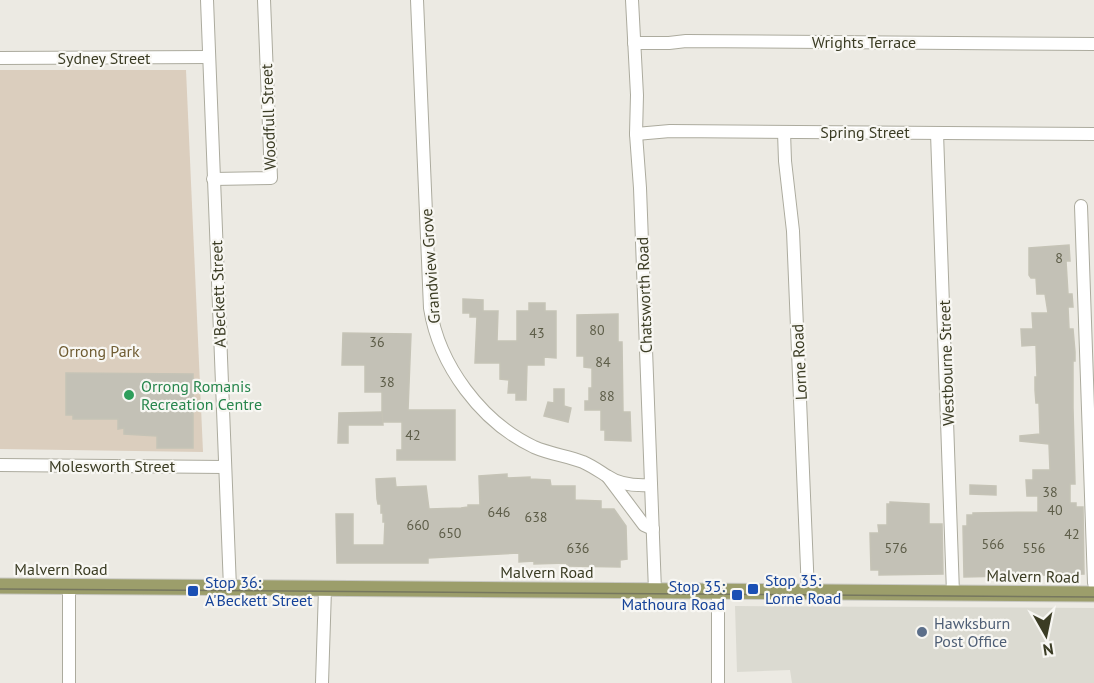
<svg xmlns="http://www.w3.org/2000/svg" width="1094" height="683" font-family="'PT Sans',sans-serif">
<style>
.built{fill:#dbdad1}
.green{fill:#dbcebe}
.building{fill:#c3c1b6;stroke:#c5c3b6;stroke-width:1.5}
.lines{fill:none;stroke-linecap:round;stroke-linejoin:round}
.minor-casing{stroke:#acab9e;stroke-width:14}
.major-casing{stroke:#c8c8c2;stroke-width:17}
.minor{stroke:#fff;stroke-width:12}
.major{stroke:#9c9e6b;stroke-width:15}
.tram{stroke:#76775f;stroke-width:1.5}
.leisure-dot{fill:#2e9e5b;stroke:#f8f7f3;stroke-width:2}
.transit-dot{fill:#1a4fb4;stroke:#f8f7f3;stroke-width:2}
.service-dot{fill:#5c6f8a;stroke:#f8f7f3;stroke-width:2}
.labels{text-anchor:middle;stroke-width:4.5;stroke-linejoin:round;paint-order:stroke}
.number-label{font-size:14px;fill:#5d5d48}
.street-label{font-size:16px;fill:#3b3c24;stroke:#f8f7f3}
.park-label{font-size:16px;fill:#6f5c32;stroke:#f8f7f3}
.leisure-label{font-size:16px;fill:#27864d;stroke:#f8f7f3;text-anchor:start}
.transit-label{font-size:16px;fill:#164399;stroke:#f8f7f3;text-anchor:start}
.service-label{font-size:16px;fill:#4e5e75;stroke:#f8f7f3;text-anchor:start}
</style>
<rect width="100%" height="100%" fill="#eceae3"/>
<path class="built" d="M735,606l359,2v75h-302l-2,-13 -53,2z"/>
<path class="green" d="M0,70h186l17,382 -203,-3z"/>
<g class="building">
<path d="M1069,245l1,16h-4l2,33h4l1,13h-5l1,22h4l2,23v9h-2v47l2,76h-5v19h6v4h7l1,67 -120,3 -1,-51h4v-11h6v-2l65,-1v-16h-11l-1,-16h7v-10h17l-1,-26 -29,-3v-5l20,-2 -1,-31h-3l-1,-13v-13h2l-1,-32 -14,1 -1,-17h12l-1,-16h16l-3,-19h-8l-1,-16h-5l-2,-3v-27z"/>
<path d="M463,299l20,1v11h15l-1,30h20v-30h12v-8h16v8h11v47l-12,-1v8h-17l-1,35h-10v-7h-8l1,-13 -9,-1v-16h-25l2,-46h-7v-4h-7z"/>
<path d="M618,314v28h4l1,70h7l1,29 -26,-1v-10h-4v-20h-16v-9h4v-13h3v-20l-8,-1v-11h-7v-41z"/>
<path d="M343,333l68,1 -3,76h47v50h-58v-10h5v-28h-20v-30h-17v-27h-23z"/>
<path d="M66,373l127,1v74h-36v-12l-33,-2v-6l-6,1v-10h-45v-4h-7z"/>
<path d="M554,389h10v17l7,2 -3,14 -24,-6 4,-14 6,1z"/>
<path d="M382,412l1,13h-35v18h-10l1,-30z"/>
<path d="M507,474v4l23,-1v2l20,1 1,6h24v14l26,1v8h13l12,17 1,33 -7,1v7l-53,-1v-3l-33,1v-3l-15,1v-9l-91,5v5h-91l-1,-49h17v31h31l1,-23h-2v-9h-2v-9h-3l-1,-5 -1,-20 19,-1 1,9 30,-1 3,23 32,-1 7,-1v-2h12l-1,-29z"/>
<path d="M970,485l26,1v9l-26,-1z"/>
<path d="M890,502l39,2v20h13l1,50 -64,1v-5h-8l-1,-37h9l-1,-8h9v-21h3z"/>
</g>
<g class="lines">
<defs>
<g id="minor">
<path d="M207,0l23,588"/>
<path d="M417,0l13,308c9,57 51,114 104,139 16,7 33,9 49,15 9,4 16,9 24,14 13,9 29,10 44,9"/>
<path d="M632,0l5,95 -1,39 4,54 15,403"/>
<path d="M634,43h35l17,-2 408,3"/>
<path d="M0,58l209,-1"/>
<path d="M784,132l1,29 8,70 15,361"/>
<path d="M937,133l16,460"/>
<path d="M636,134l34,-3 424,3"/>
<path d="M213,179l58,-1 -7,-178"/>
<path d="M1081,206l13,377"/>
<path d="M0,465l225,2"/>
<path d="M608,477l36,48 9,4"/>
<path d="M69,587v96"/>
<path d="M718,591v92"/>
<path d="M322,683l3,-94"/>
</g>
<path id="major" d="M0,586l1094,8"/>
</defs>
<use href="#minor" class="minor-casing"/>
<use href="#major" class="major-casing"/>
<use href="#minor" class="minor"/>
<use href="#major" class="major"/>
<path class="tram" d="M0,589l1094,8"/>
</g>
<circle class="leisure-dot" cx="129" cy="395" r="6"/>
<g class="transit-dot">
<rect x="747" y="583" width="12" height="12" rx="3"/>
<rect x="187" y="585" width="12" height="12" rx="3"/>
<rect x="731" y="589" width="12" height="12" rx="3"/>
</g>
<circle class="service-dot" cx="922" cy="632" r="6"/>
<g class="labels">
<g class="number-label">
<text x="1059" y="263">8</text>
<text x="597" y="335">80</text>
<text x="537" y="338">43</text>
<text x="377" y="347">36</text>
<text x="603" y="367">84</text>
<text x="387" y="387">38</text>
<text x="607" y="401">88</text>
<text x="413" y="440">42</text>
<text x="1050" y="497">38</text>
<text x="1055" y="515">40</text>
<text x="499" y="517">646</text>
<text x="536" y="522">638</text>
<text x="418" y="530">660</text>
<text x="450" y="538">650</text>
<text x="1072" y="539">42</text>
<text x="993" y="549">566</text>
<text x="578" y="553">636</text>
<text x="896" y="553">576</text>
<text x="1034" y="553">556</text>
</g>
<g class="street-label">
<text x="864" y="48">Wrights Terrace</text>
<text x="104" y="64">Sydney Street</text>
<text transform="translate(268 117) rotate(-92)" y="6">Woodfull Street</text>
<text x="865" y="138">Spring Street</text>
<text transform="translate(430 266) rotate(-94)" y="6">Grandview Grove</text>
<text transform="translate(218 294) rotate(-92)" y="6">A'Beckett Street</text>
<text transform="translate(644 295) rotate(-92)" y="6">Chatsworth Road</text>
<text transform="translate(799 362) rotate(-93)" y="6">Lorne Road</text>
<text transform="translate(946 363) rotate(-92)" y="6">Westbourne Street</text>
<text x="112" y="472">Molesworth Street</text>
<text x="61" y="575">Malvern Road</text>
<text x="547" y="578">Malvern Road</text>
<text transform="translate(1033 576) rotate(1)" y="6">Malvern Road</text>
</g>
<g class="park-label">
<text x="99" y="357">Orrong Park</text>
</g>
<g class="leisure-label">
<text x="141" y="392">Orrong Romanis<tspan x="141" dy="18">Recreation Centre</tspan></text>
</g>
<g class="transit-label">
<text x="765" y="586">Stop 35:<tspan x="765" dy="18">Lorne Road</tspan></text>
<text x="205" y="588">Stop 36:<tspan x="205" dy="18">A'Beckett Street</tspan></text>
<text x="725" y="592" text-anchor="end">Stop 35:<tspan x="725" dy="18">Mathoura Road</tspan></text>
</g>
<g class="service-label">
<text x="934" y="629">Hawksburn<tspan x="934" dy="18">Post Office</tspan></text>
</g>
</g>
<g transform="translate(1046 635) rotate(171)" stroke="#f8f7f3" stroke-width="4.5" paint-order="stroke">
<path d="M0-4.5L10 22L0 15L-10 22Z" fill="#3b3c24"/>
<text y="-9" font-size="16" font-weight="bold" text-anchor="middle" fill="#3b3c24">N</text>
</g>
</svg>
